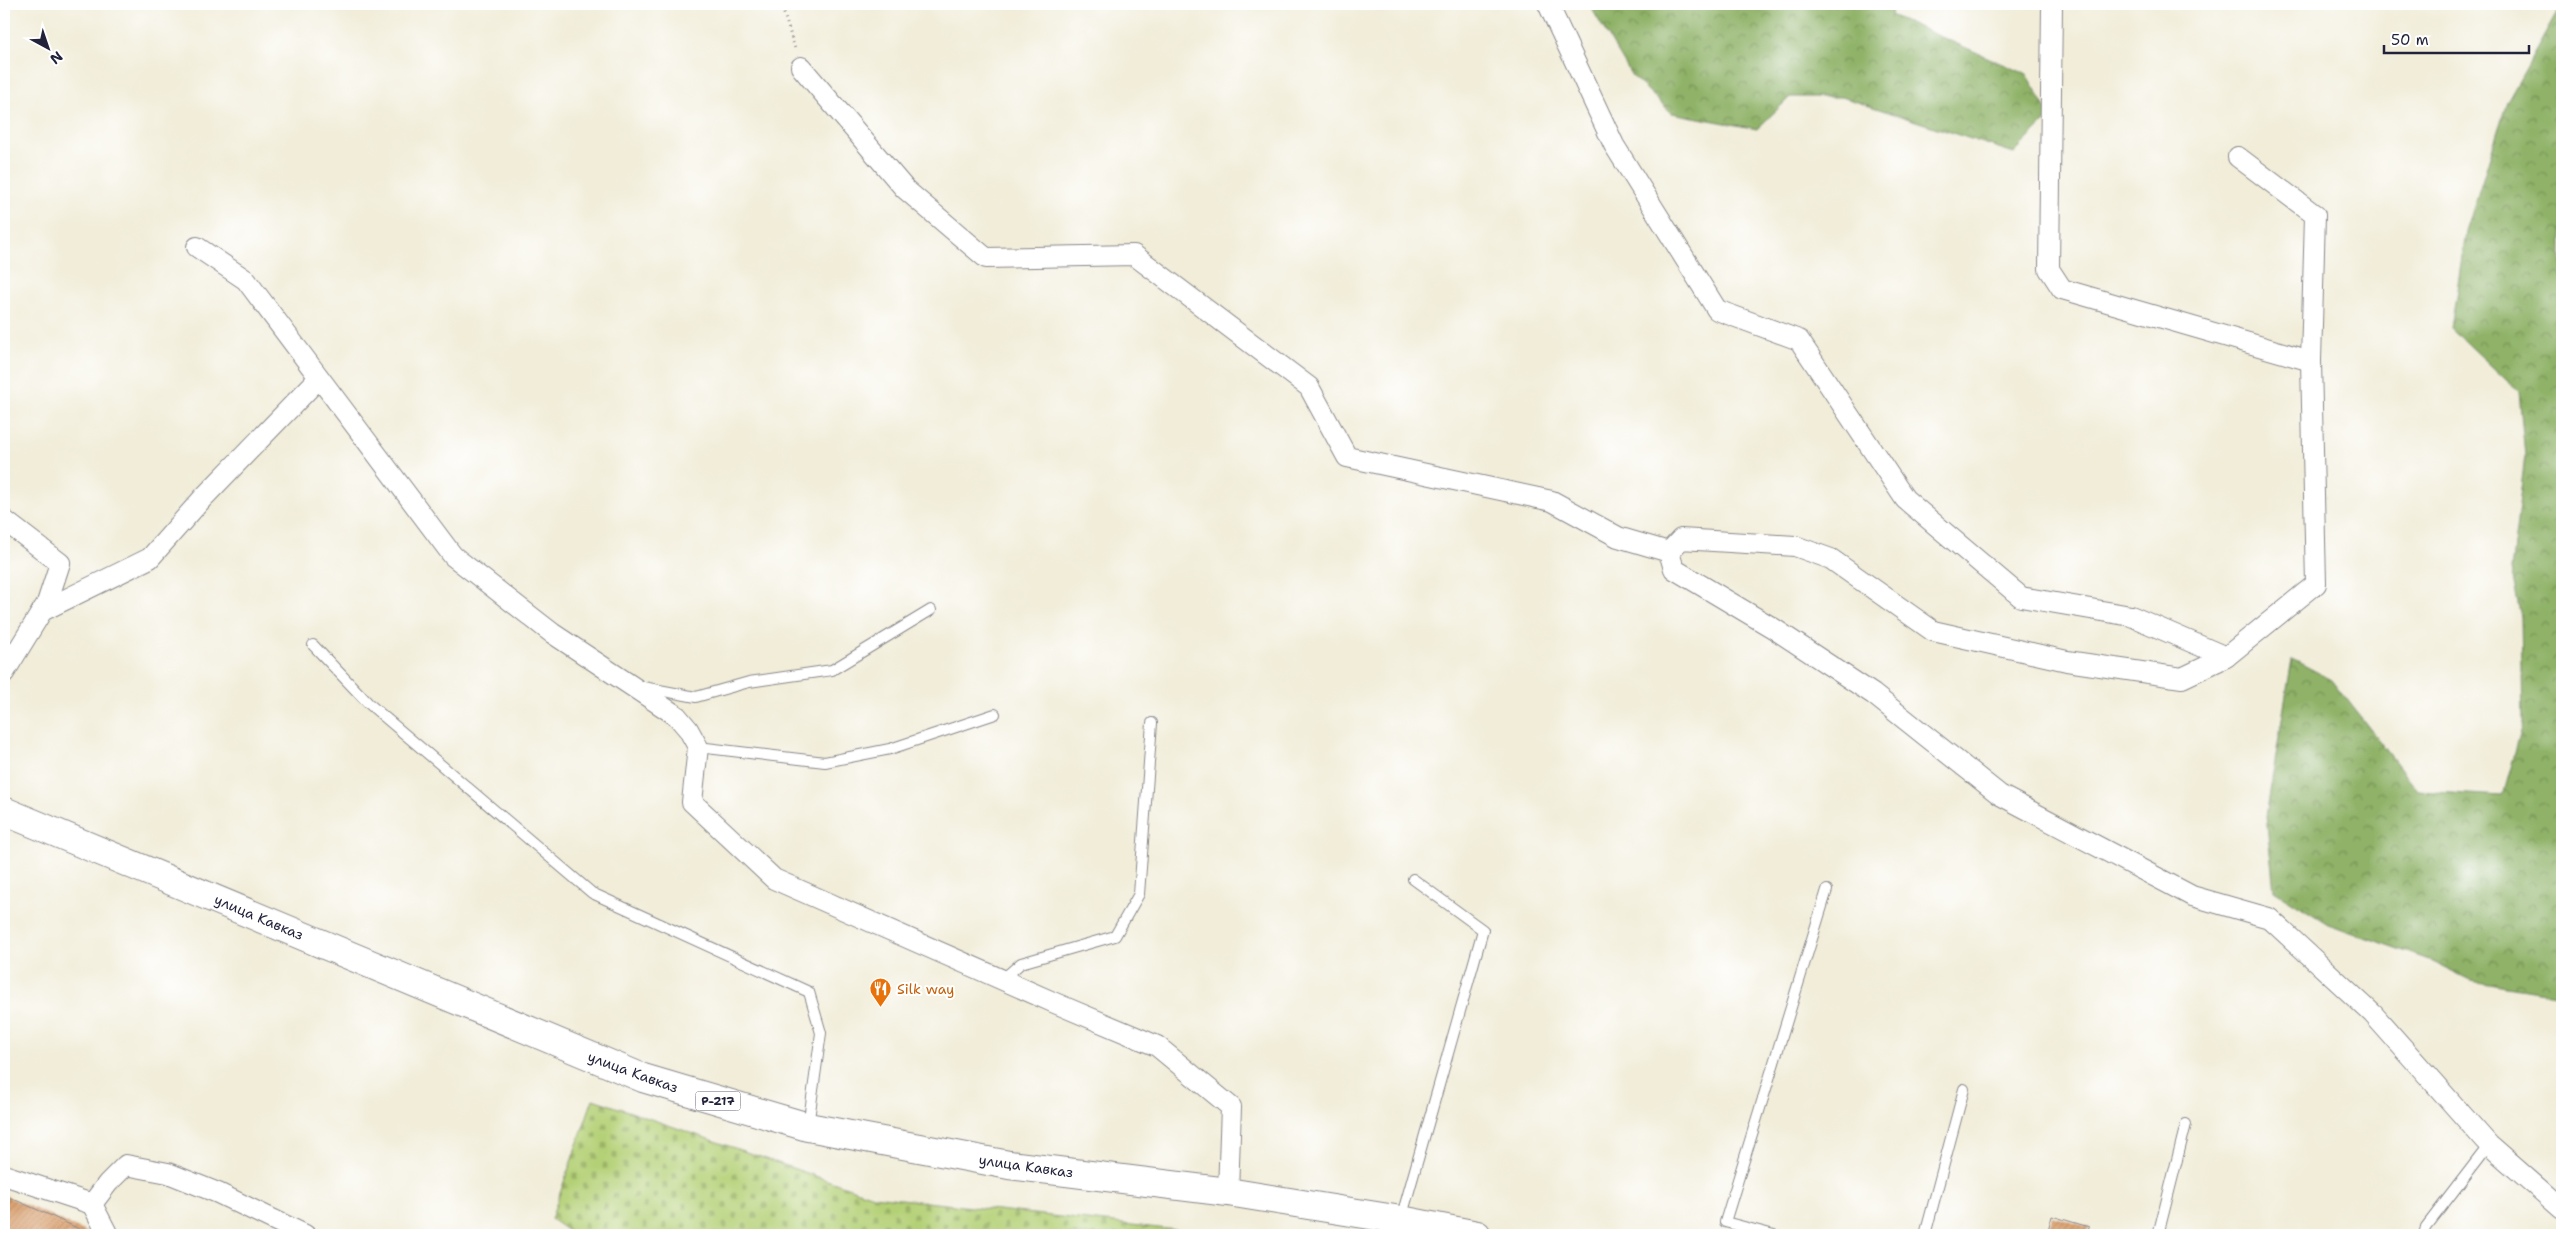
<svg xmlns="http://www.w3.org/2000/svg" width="2566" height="1239" font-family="'Shantell Sans',sans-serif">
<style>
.forest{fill:url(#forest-crowns);stroke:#586a51}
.cemetery{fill:url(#cemetery-stones);stroke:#6b7958}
.building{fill:url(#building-hatch)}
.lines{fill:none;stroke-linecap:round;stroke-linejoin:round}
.service-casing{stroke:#8a888a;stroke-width:12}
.minor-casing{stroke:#8a888a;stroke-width:22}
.trunk-casing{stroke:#8a888a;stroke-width:30}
.path{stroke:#8a888a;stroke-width:3;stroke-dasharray:1 4;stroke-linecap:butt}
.service{stroke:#fff;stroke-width:10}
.minor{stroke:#fff;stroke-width:20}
.trunk{stroke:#fff;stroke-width:28}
.labels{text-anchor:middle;stroke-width:4;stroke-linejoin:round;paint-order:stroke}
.shield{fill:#fff;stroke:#646476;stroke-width:1}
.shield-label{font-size:12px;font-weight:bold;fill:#22223b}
.street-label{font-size:14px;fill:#22223b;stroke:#fff}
.food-label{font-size:14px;fill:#c56008;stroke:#fff;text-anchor:start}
</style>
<defs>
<pattern id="forest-crowns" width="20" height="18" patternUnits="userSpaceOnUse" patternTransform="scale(1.25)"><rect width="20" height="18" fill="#8fb267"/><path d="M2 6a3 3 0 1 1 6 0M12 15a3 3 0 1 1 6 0" fill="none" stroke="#749056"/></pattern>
<pattern id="cemetery-stones" width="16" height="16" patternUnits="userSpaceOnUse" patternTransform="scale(1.25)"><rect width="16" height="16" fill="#b4d076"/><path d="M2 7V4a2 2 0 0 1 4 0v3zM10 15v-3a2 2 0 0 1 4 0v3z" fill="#9ab267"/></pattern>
<pattern id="building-hatch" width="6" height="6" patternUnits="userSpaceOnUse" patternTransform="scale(1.25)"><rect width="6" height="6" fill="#d99a63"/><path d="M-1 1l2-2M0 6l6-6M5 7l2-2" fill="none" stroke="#b07d53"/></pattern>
</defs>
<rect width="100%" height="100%" fill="#fff"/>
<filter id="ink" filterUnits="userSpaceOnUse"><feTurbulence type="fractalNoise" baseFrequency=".02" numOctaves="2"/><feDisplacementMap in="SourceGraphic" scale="10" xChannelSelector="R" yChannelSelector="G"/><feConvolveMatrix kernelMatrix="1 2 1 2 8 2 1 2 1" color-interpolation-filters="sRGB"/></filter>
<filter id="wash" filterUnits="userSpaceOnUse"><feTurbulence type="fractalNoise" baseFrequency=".0096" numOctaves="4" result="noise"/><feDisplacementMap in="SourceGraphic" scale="20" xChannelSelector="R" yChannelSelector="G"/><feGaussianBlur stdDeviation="1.12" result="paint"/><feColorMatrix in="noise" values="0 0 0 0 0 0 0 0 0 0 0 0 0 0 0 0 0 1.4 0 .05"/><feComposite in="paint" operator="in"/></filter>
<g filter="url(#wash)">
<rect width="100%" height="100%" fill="#f1edd9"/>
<g class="forest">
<path d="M1589,4h304l-2,11 135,59 25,42 -37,37 -172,-56h-52l-33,32 -85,-16 -40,-37z"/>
<path d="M2562,4v991l-92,-15 -38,-19 -104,-37 -54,-34 -8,-74 26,-157 40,21 86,111 85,5 20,-72 -2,-107 -10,-47 14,-114 -6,-64 -68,-64 15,-96 41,-130z"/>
</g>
<path class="cemetery" d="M593,1099l280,97 348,39h-647l-23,-16z"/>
<g id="blocks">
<g class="building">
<path d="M4,1195l43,19 45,21h-81l-7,-3z"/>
<path d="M2052,1216l37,11 -2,8h-40z"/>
</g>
</g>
</g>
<g filter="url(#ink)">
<use href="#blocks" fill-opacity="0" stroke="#8a888a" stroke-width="1"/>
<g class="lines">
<defs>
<g id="service">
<path d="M313,645l55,58 224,190 217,99 12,41 -13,93"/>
<path d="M643,687l53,10 53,-15 83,-12 99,-60"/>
<path d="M698,747l127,15 65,-13 105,-35"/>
<path d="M1002,980l19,-17 94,-27 24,-42 13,-171"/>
<path d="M1401,1219l82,-289 -70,-51"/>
<path d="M1774,1235l-49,-13 102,-332"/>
<path d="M1925,1235l39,-146"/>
<path d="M2158,1235l28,-111"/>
<path d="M2424,1235l2,-8 63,-82"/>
</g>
<g id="minor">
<path d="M1548,4l66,141 103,165 82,30 106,159 116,98 110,19 95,41 -44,21 -115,-17 -134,-30 -102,-72 -36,-13 -114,-7 -12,13 5,17 99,59 100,66 127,101 192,101 77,22 104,96 116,131 73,64"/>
<path d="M2052,4l-3,265 13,20 249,72"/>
<path d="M801,67l104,122 81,69 148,-3 175,132 38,70 205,44 66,36 51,15"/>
<path d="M197,247l49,33 207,276 99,77 125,83 11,13 10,18 -6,55 82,77 281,124 102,43 74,61 -3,85"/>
<path d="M4,520l56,43 -13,40 -43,70"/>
<path d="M42,611l108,-53 53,-60 116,-120"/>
<path d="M2226,657l90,-73 -5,-223 4,-146 -77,-58"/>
<path d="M4,1175l88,29 16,-21 18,-18 42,8 50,20 87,42"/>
<path d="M92,1204l16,31"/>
</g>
<path id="trunk" d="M4,811l639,267 165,49 201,38 219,27 173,28 76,15"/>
</defs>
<use href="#service" class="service-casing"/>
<use href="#minor" class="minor-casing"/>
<use href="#trunk" class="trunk-casing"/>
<path class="path" d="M781,4l14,45"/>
<use href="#service" class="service"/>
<use href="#minor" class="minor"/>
<use href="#trunk" class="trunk"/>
</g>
</g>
<defs>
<symbol id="restaurant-pin" viewBox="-11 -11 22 30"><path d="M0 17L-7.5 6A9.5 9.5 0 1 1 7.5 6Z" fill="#e8710a" stroke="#fff"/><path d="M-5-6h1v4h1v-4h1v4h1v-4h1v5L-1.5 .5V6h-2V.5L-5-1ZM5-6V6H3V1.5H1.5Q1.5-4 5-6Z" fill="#fff"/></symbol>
</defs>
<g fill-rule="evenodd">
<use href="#restaurant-pin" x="868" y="976" width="25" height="34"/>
</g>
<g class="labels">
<rect class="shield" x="695.5" y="1091.5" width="45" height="19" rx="4"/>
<g class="shield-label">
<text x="718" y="1105">Р-217</text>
</g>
<g class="street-label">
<text transform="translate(259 917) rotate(23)" y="5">улица Кавказ</text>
<text transform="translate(633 1072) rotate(20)" y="5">улица Кавказ</text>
<text transform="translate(1026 1166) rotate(8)" y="5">улица Кавказ</text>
</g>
<g class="food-label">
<text x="897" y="994">Silk way</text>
</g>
</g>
<rect width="2566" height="1239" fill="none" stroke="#fff" stroke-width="20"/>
<g transform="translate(48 48) rotate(140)" stroke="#ffffff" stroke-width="4" paint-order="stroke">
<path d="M0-4L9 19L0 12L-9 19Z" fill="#22223b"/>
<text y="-8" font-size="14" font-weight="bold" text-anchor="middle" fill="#22223b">N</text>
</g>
<path d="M2384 45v8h145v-8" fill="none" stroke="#22223b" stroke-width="2.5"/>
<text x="2391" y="45" font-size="15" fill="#22223b" stroke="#ffffff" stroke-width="4" paint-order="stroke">50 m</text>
</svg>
